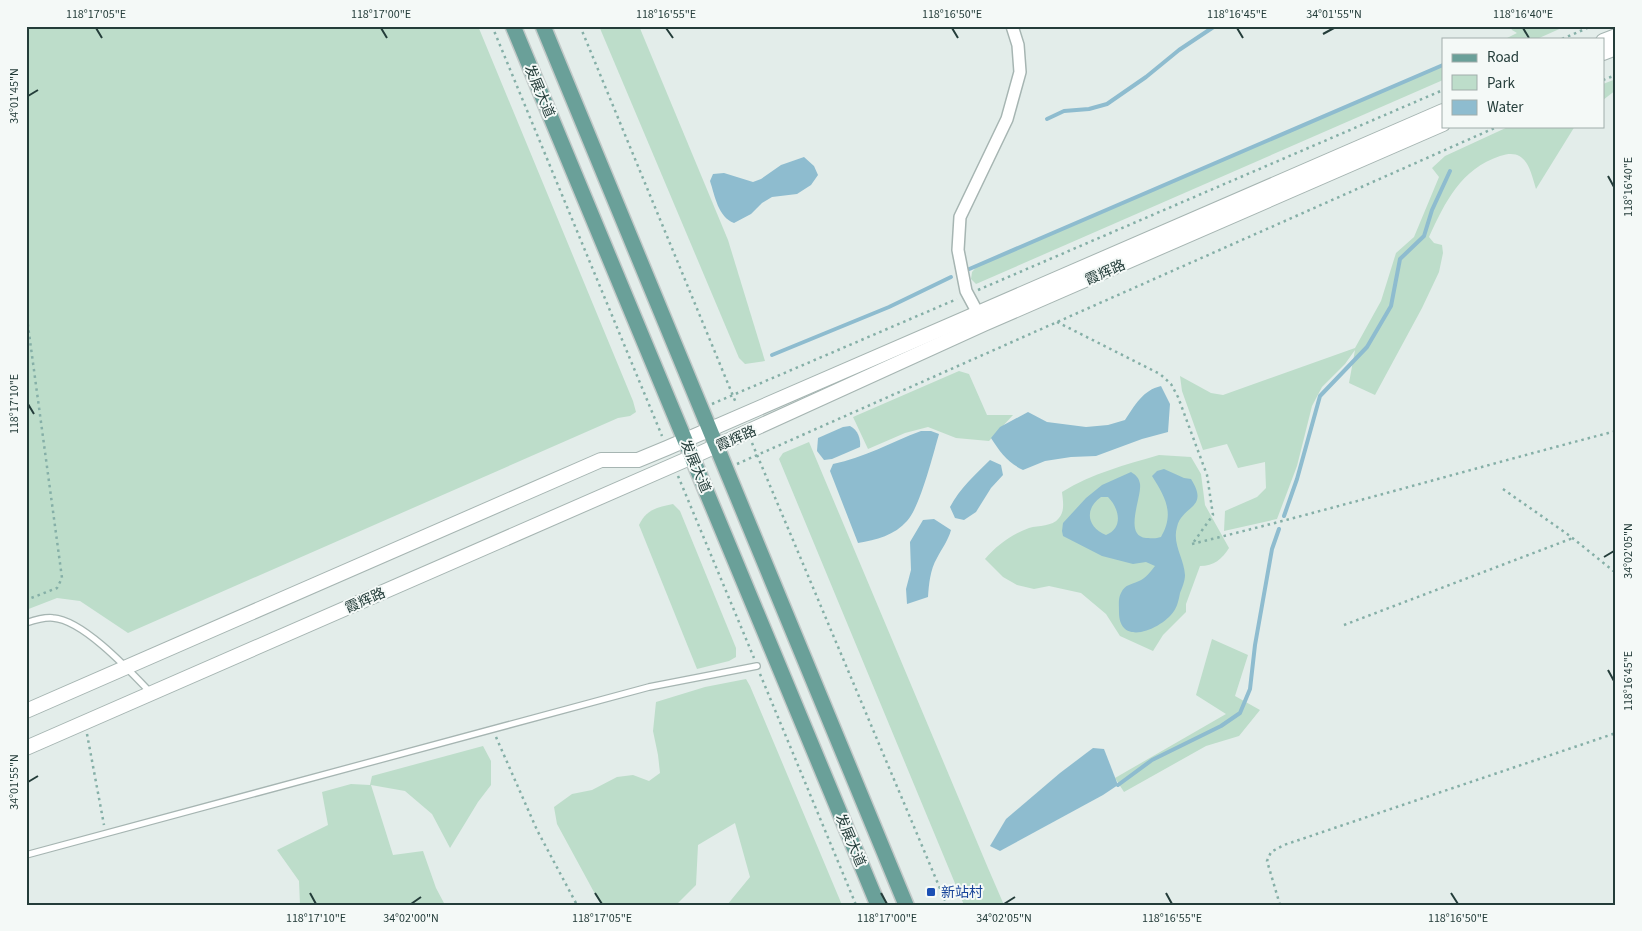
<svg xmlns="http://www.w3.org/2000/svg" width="1642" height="931" font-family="'Source Sans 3','Noto Sans SC',sans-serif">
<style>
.green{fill:#bdddca}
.water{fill:#8ebccf;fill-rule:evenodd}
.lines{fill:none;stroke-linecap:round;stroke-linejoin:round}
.stream{stroke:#8ebccf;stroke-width:4}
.service-casing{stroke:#a6b5b2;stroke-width:8}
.minor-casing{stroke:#a6b5b2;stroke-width:14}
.tertiary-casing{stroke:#a6b5b2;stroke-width:16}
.primary-casing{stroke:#c2c9c8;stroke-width:18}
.path{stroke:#85afa7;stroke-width:2.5;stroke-dasharray:2.5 4;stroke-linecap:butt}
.service{stroke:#fff;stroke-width:5.5}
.minor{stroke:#fff;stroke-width:11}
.tertiary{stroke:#fff;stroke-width:14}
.primary{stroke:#6aa099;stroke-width:15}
.ticks{fill:none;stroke:#243d3a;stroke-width:2}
.transit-dot{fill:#1a4fb4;stroke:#f4f9f7;stroke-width:2}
.labels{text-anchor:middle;stroke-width:4;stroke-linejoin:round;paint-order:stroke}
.street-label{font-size:14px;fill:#243d3a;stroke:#f4f9f7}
.transit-label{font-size:14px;fill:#164399;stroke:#f4f9f7;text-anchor:start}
.neatline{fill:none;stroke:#243d3a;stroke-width:2}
.ticks-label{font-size:12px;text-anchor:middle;fill:#243d3a}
</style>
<rect width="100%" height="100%" fill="#e3edea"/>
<g class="green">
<path d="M26,26h452l155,375 3,11 -6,4 -12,2 -490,215 -48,-32 -23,-3 -31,12z"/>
<path d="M599,26h40l89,214 37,121 -20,3 -6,-6z"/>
<path d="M1510,26h56l-29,13h-32l12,-6 -5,-3z"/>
<path d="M1443,65v15l-467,204 -5,-5 1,-7 7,-8z"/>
<path d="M1616,79v11l-13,10v-16z"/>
<path d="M1510,126h65l-39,63c-6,-20 -10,-42 -36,-33 -39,13 -55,46 -71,81l5,6 8,2 1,8 -4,19 -17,36 -47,87 -26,-12 6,-33 -10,14 -23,23 -10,19 -15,60 -20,53 -53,12 1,-20 32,-14 9,-9 -1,-26 -27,6 -11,-24 -24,6 -21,-59 -2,-15 31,17 12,2 132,-47 26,-47 15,-48 18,-16 25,-60 -7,-9 13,-12z"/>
<path d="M959,371l10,3 18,41h26l-24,26 -33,-3 -28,-11 -23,6 -37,16 -15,-32z"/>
<path d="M809,442l179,426 16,37h-40l-185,-446 4,-6z"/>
<path d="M1159,455l32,2 10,17 4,31 24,43c-7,11 -15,18 -29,18l-14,38v8l-23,23 -10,16 -33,-15 -14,-22 -25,-21 -32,-7 -15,3 -17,-4 -14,-8 -18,-18c12,-14 27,-25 44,-31 10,-3 23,-1 30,-10 6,-7 4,-17 3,-26 31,-19 63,-27 97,-37z"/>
<path d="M673,504l7,7 56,137v9l-7,4 -32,8 -58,-144c7,-15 18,-18 34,-21z"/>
<path d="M1212,639l36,16 -13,41 25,14 -21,26 -33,10 -82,46 -9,-14 111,-64 -30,-19z"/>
<path d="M746,679l4,7 92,219h-115l23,-28 -15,-54 -37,22 -2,40 -20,20h-75l-44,-81 -3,-17 18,-13 20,-4 25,-13 16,-2 16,6 11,-8 -2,-18 -5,-24 3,-29 49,-15z"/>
<path d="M483,746l8,15v24l-13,17 -28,46 -18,-34 -27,-23 -34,-6 22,70 30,-4 13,37 9,17h-145l-1,-24 -22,-31 51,-25 -6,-33 29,-8 19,1 2,-9z"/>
</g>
<g class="water">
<path d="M804,157l10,9 4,9 -7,10 -14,9 -25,3 -10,6 -11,11 -17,9c-16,-6 -19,-27 -24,-42l3,-7 11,-1 29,9 8,-3 20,-14z"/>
<path d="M1161,386l9,18 -2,28 -26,7 -46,17 -25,1 -26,4 -22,9c-15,-7 -23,-18 -32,-32l9,-11 28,-15 19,10 39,5 22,-2 17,-5c10,-15 18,-30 36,-34z"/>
<path d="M850,426c8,4 11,13 10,21l-28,12 -8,1 -7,-9 1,-13 25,-11z"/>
<path d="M921,431h10l8,3c-6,21 -19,73 -32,87 -12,14 -31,19 -49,22l-28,-72 3,-7c31,-6 58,-22 88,-33z"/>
<path d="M990,460l11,5 2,10 -12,13 -15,24 -12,8 -9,-2 -5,-11c10,-19 25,-32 40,-47z"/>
<path d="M1164,469l20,9 7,1c19,30 -9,26 -14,48 -5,17 7,31 8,48 0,6 -3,13 -5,18 -1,6 -3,14 -6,18 -12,18 -55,37 -55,1 0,-6 -1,-14 2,-19 4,-9 10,-8 18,-12 6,-2 12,-10 16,-15l-9,-4 -13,2 -31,-8 -39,-20 -1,-5 1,-8 23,-25 16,-13 29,-13c5,3 8,6 9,12 2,13 -17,52 6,54 6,0 9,1 15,-1 14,-24 4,-40 -9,-61l5,-5zM1101,497h7c11,11 16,31 -2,38 -19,-8 -22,-26 -5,-38z"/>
<path d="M934,519l17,11c-3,11 -9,18 -14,28 -7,12 -8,26 -9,39l-21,7 -1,-15 5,-19 -1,-28 13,-22z"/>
<path d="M1093,748l11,1 14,36 -15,10 -103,56 -10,-5 16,-27 54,-46z"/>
</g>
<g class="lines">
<g class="stream">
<path d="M1047,119l17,-8 25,-2 18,-5 39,-27 33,-27 36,-24"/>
<path d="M967,270l476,-205"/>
<path d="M772,355l117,-48 62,-30"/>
<path d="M1284,516l13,-37 23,-83 47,-49 24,-41 9,-47 24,-23 8,-26 18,-39"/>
<path d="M1118,785l34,-25 69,-34 19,-13 10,-24 5,-44 17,-96 7,-20"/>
</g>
<defs>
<g id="service">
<path d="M26,623c9,-3 18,-6 27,-5 30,2 76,52 97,74"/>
<path d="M26,855l623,-168 108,-21"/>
</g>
<path id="minor" d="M981,319l-15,-28 -8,-41 2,-33 47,-98 13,-47 -2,-27 -6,-19"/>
<g id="tertiary">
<path d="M1603,41l13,-5"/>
<path d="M1603,53l13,-5"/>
<path d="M26,711l575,-251h37l29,-12 776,-337"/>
<path d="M26,748l666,-291 292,-133 459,-200"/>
</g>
<g id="primary">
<path d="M513,26l365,879"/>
<path d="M543,26l363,879"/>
</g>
</defs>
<use href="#service" class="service-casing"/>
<use href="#minor" class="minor-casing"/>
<use href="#tertiary" class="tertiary-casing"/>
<use href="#primary" class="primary-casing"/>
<g class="path">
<path d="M492,26l170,410"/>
<path d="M580,26l156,377"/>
<path d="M1562,39l30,-13"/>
<path d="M1603,80l13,-5"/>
<path d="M978,290l465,-200"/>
<path d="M26,311l36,267 -5,10 -31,12"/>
<path d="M1057,322l103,52 11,10 7,13 29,78 6,40 -20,28"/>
<path d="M712,404l245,-105"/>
<path d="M752,443l195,462"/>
<path d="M737,464l762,-338"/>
<path d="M678,476l76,182"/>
<path d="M1503,489l67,47 46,37"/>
<path d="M1192,544c142,-35 282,-76 424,-113"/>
<path d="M1344,625l229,-87"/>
<path d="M760,674l96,231"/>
<path d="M87,734l17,91"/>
<path d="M496,737l41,93 40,75"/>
<path d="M1280,905l-13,-44 4,-9 13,-7 332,-112"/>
</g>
<use href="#service" class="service"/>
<use href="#minor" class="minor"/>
<use href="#tertiary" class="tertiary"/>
<use href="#primary" class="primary"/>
</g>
<path class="ticks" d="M96,28l6,10M381,28l6,10M666,28l7,10M952,28l6,10M1237,28l6,10M1523,28l6,10M1323,34l11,-6M28,96l10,-6M1608,176l6,11M28,404l6,10M1604,557l10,-6M1608,670l6,11M28,782l10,-6M310,893l6,11M595,893l7,11M881,893l6,11M1166,893l6,11M1451,893l7,11M411,904l10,-7M1004,904l11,-7"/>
<rect class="transit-dot" x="926" y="887" width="10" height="10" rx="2.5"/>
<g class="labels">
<g class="street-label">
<text transform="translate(540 91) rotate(67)" y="5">发展大道</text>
<text transform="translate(1105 272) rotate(-24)" y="5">霞辉路</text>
<text transform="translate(736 438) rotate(-24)" y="5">霞辉路</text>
<text transform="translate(696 466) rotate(67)" y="5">发展大道</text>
<text transform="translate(365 600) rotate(-24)" y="5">霞辉路</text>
<text transform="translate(851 840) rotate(67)" y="5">发展大道</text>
</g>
<g class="transit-label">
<text x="941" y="897">新站村</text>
</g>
</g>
<rect width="1642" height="931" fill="none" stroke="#f4f9f7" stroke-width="55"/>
<rect x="1442" y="38" width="162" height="90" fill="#f4f9f7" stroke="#a1aeab"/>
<rect x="1452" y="54" width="25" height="8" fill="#6aa099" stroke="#a1aeab"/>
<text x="1487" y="62" font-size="15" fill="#243d3a">Road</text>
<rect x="1452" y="75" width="25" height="15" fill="#bdddca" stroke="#a1aeab"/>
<text x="1487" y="88" font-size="15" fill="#243d3a">Park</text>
<rect x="1452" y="100" width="25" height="15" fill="#8ebccf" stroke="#a1aeab"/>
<text x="1487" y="112" font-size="15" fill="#243d3a">Water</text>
<rect x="28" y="28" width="1586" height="876" class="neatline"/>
<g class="ticks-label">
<text x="96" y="18">118°17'05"E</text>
<text x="381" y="18">118°17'00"E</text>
<text x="666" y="18">118°16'55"E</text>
<text x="952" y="18">118°16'50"E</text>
<text x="1237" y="18">118°16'45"E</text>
<text x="1334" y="18">34°01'55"N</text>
<text x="1523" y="18">118°16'40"E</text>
<text transform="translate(14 96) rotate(-90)" y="4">34°01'45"N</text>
<text transform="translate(1628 187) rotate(-90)" y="4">118°16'40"E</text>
<text transform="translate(14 404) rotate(-90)" y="4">118°17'10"E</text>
<text transform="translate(1628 551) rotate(-90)" y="4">34°02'05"N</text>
<text transform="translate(1628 681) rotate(-90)" y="4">118°16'45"E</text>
<text transform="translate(14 782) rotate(-90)" y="4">34°01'55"N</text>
<text x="316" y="922">118°17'10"E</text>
<text x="411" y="922">34°02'00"N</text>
<text x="602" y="922">118°17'05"E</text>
<text x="887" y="922">118°17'00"E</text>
<text x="1004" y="922">34°02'05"N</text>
<text x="1172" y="922">118°16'55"E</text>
<text x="1458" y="922">118°16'50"E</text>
</g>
</svg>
